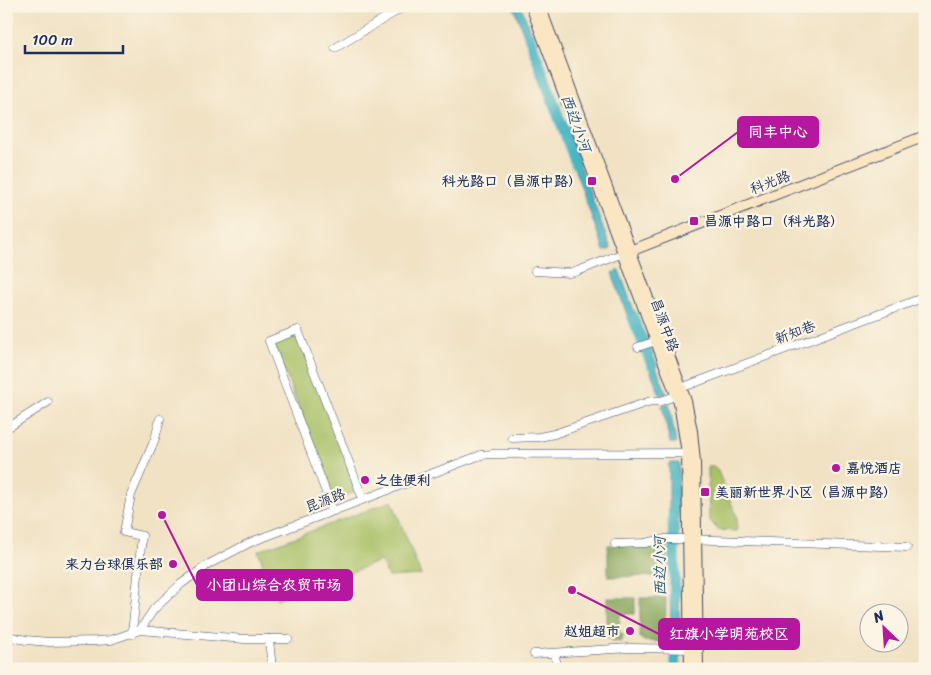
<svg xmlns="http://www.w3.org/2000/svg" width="931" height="675" font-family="Sriracha,'LXGW WenKai TC',sans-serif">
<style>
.green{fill:#a7bf65;stroke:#617762}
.forest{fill:#85a65a;stroke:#506a5c}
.water{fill:#48b5c3;stroke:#327290}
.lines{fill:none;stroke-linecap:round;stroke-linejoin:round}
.river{stroke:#48b5c3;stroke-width:11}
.street-casing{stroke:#3b4a6d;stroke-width:9}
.secondary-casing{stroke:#3b4a6d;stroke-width:12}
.street{stroke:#fff;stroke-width:8}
.secondary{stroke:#fbe6c4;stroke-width:10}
.poi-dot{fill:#b5179e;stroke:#fcf5e5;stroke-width:2}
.labels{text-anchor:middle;stroke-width:4.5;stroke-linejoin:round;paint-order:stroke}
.poi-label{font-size:14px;font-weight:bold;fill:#1b2f5e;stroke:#fcf5e5;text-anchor:start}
.street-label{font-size:14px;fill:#1b2f5e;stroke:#fcf5e5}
.water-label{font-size:15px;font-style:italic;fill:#28577c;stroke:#fcf5e5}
.leader{fill:none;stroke:#b5179e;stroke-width:2}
.callout-dot{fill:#b5179e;stroke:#fcf5e5;stroke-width:2}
.callout{fill:#b5179e;stroke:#b5179e;stroke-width:2}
.callout-label{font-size:15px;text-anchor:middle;font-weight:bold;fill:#fff}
</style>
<rect width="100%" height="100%" fill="#fcf5e5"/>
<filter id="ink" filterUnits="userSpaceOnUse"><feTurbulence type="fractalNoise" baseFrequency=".02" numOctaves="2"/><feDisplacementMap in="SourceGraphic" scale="10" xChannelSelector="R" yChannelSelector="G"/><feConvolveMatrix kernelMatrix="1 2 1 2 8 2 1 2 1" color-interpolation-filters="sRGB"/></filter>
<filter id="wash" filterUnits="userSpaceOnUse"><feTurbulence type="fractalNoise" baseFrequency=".0096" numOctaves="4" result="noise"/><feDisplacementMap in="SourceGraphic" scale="20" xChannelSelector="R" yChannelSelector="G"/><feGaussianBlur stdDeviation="1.12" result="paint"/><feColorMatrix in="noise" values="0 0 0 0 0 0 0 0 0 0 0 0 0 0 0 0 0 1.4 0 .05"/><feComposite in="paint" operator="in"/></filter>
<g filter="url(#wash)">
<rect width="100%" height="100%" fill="#f1e2c4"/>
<g class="green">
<path d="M297,334l61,157 -24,9 -60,-157z"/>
<path d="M709,466h4l4,3 20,48v14l-19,-1 -9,-11 -1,-50z"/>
<path d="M392,501l29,74 -33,2 -7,-16 -104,38 -19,-48z"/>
</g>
<g class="forest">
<path d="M608,545h58v31l-58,1z"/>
<path d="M607,598h28v16h-15l-1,18 4,2v4l-3,4 -7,-1 -6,-4z"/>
<path d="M640,598h26l-1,44 -21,-1 -4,-3z"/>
</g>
<g class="water">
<path d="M521,6l16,43 -7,2 -16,-43z"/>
<path d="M540,56l13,35 -6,2 -14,-35z"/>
<path d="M555,99l16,39 -6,2 -16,-39z"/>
<path d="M574,149l37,100 -7,2 -36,-100z"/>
<path d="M619,270l21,57 -7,4 -21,-58z"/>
<path d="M650,352l17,42 -7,1 -16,-41z"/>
<path d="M669,403l7,40h-6l-8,-38z"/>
<path d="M669,463h10l-1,69h-9z"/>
<path d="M679,542l-1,32 -8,1 -1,-32z"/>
<path d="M670,582l9,1 1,60 -9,-1z"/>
</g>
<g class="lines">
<g class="river">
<path d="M529,36l47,128"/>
<path d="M632,315l20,50"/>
<path d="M673,517l2,79"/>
<path d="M675,627l1,42"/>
</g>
</g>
</g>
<g filter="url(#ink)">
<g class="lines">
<defs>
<g id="street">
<path d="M335,48l70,-42"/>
<path d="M535,271l35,2 8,-2 46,-18"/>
<path d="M638,347l18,-6"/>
<path d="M678,389l247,-92"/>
<path d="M6,429l42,-27"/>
<path d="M512,438l27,-1 15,-3 97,-33h10l20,-7"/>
<path d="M333,511l-64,-170 29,-11 65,169"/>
<path d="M615,544l30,-1 20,-4h23l219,8"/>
<path d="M140,630l14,-21 27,-25 28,-20 42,-22 230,-87 12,-1 199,-1"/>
<path d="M132,634l10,-98 -18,-4 7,-37 24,-56 5,-20"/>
<path d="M6,636l20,4 23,2 48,-1 14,-1 29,-10 104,9h44"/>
<path d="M269,639l3,30"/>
<path d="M554,653l4,16"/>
<path d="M534,654l96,-6 65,1"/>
</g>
<g id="secondary">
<path d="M531,6l148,397 8,50 3,216"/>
<path d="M540,6l146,395 6,30 3,31 3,207"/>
<path d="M625,253l300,-117"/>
</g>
</defs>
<use href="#street" class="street-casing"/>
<use href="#secondary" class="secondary-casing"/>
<use href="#street" class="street"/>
<use href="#secondary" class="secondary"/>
</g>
</g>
<g class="poi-dot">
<rect x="587" y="176" width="10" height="10" rx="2.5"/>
<rect x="689" y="216" width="10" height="10" rx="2.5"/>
<circle cx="836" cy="468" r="5"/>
<circle cx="365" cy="480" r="5"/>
<rect x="700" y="487" width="10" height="10" rx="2.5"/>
<circle cx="173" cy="564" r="5"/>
<circle cx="630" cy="631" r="5"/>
</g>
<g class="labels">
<g class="poi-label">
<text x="582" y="186" text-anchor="end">科光路口（昌源中路）</text>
<text x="704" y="226">昌源中路口（科光路）</text>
<text x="846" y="473">嘉悦酒店</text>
<text x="375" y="485">之佳便利</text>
<text x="715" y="497">美丽新世界小区（昌源中路）</text>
<text x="163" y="569" text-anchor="end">来力台球俱乐部</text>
<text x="620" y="636" text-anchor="end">赵姐超市</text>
</g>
<g class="street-label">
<text transform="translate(770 182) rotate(-21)" y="5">科光路</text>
<text transform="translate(665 325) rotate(70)" y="5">昌源中路</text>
<text transform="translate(795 332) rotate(-20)" y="5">新知巷</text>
<text transform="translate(325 500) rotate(-21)" y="5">昆源路</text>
</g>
<g class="water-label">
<text transform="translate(576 123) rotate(70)" y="5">西边小河</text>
<text transform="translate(660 566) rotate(-91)" y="5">西边小河</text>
</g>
</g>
<path class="leader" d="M675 179L738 132M162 515L197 585M572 590L659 634"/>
<g class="callout-dot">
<circle cx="675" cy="179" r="5"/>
<circle cx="162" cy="515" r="5"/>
<circle cx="572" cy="590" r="5"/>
</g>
<g class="callout">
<rect x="738" y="117" width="80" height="30" rx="5"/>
<rect x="197" y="570" width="155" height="30" rx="5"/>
<rect x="659" y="619" width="140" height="30" rx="5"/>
</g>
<g class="callout-label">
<text x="778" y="137">同丰中心</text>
<text x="274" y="590">小团山综合农贸市场</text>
<text x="729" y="639">红旗小学明苑校区</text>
</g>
<rect width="931" height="675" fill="none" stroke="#fcf5e5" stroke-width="25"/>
<g transform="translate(884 628) rotate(335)"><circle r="24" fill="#fcf5e5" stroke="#a2a6af"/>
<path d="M0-4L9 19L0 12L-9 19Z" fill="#b5179e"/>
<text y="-8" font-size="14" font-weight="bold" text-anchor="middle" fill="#1b2f5e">N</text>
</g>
<path d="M25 45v8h98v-8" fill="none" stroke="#1b2f5e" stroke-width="2.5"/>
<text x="32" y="45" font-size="15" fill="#1b2f5e" stroke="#fcf5e5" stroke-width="4" paint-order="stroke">100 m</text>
</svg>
